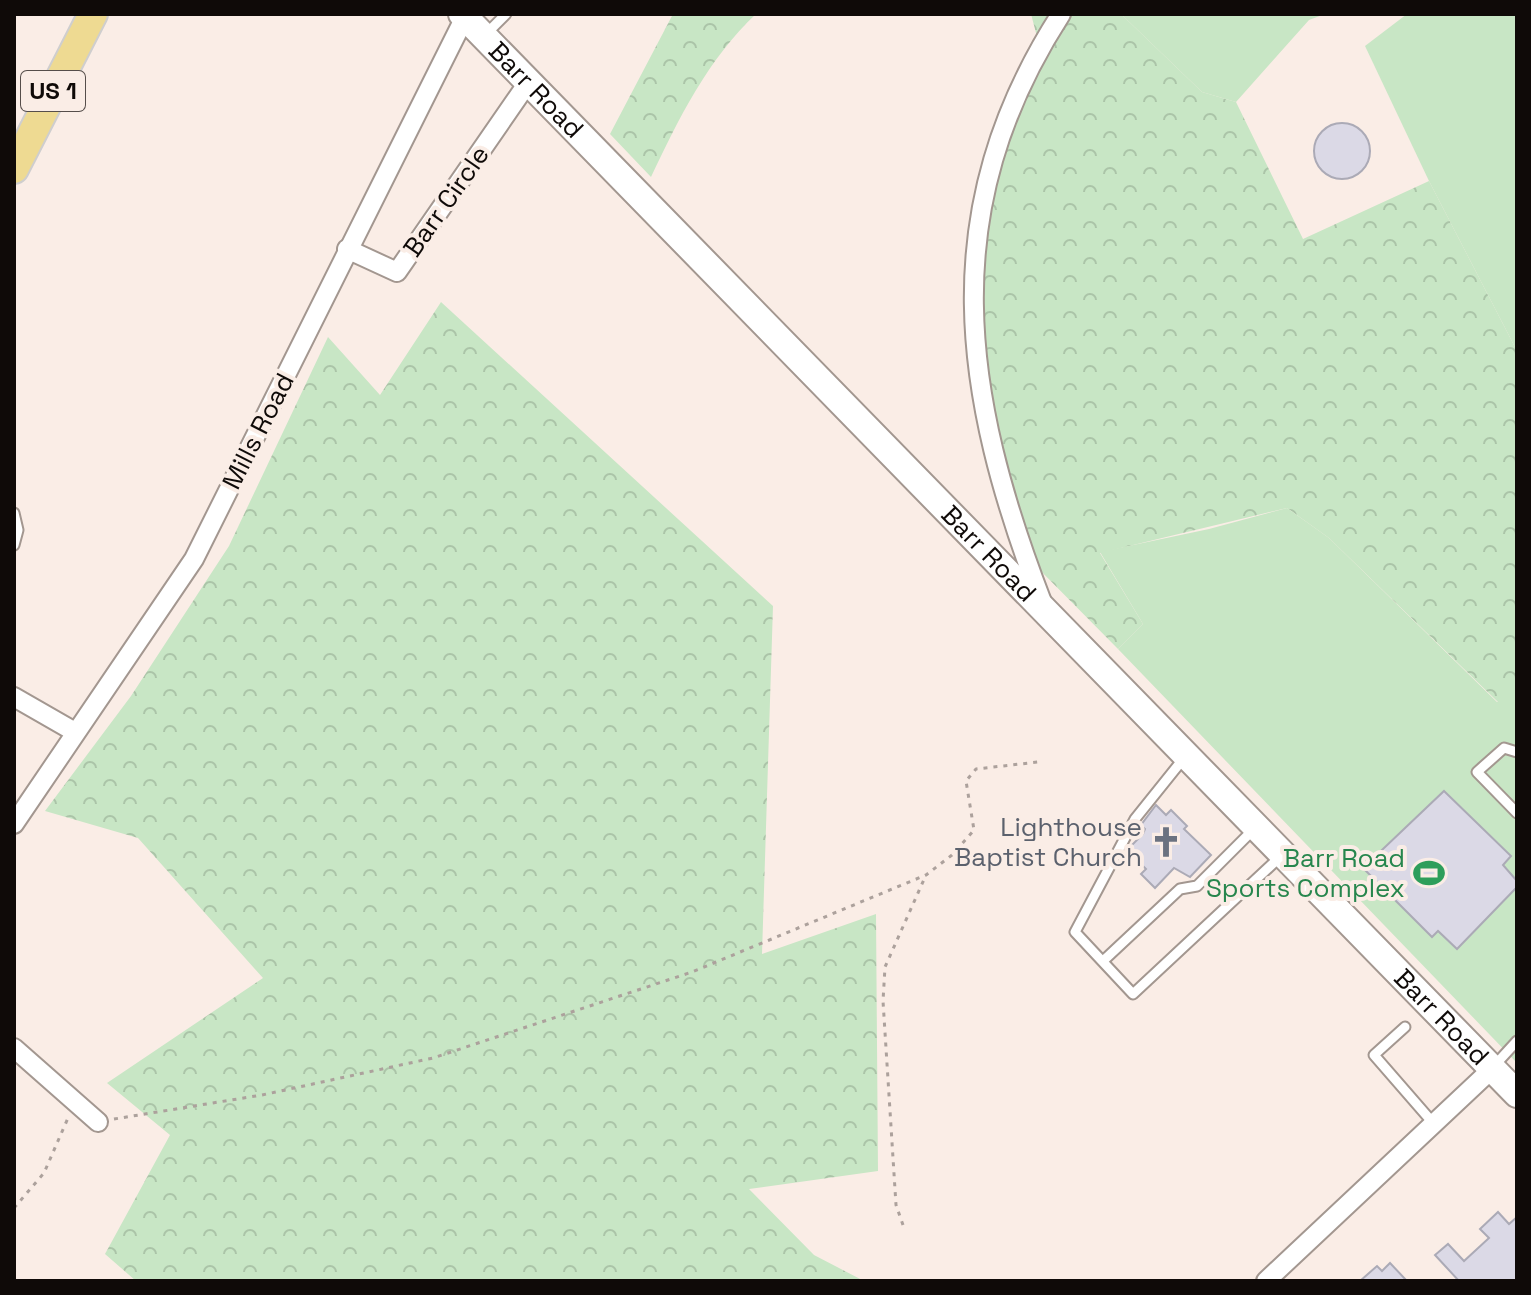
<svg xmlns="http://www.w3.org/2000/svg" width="1531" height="1295" font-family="'Space Grotesk',sans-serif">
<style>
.forest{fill:url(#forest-crowns)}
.green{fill:#c8e6c5}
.building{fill:#dbd9e6;stroke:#abaab6;stroke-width:2}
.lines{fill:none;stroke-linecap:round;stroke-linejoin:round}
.lane-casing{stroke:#a39790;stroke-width:13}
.street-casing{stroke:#a39790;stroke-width:22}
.secondary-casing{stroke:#a39790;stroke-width:30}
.primary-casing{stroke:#cfcece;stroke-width:32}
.path{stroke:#aca19c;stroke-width:3;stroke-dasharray:4 6;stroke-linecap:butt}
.lane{stroke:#fff;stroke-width:9}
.street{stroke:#fff;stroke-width:18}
.secondary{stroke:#fff;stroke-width:26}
.primary{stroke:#eeda92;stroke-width:28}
.labels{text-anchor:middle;stroke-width:8;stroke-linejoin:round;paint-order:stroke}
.shield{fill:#faede6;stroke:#564e4b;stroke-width:2}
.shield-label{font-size:24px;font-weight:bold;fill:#0f0a08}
.street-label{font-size:26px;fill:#0f0a08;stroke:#faede6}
.worship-label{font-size:26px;fill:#5b616d;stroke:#faede6;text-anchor:end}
.leisure-label{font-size:26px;fill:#27864d;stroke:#faede6;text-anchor:end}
</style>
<defs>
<pattern id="forest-crowns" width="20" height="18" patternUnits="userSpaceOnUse" patternTransform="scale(2)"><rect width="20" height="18" fill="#c8e6c5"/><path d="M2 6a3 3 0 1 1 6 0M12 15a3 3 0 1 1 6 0" fill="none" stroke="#abc4a8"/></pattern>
</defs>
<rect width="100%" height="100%" fill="#faede6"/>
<g class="forest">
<path d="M673,14h83c-48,45 -77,104 -105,163l-41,-43z"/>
<path d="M1031,14h90l81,78 34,10 67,137 126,-58 88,170v351h-19l-169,-164 -42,-30 -187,45 43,71 -25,25 -94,-95 -40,-143 -5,-201 61,-162z"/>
<path d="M441,302l332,304 -11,348 114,-40 2,257 -129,18 65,66 50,26h-728l-31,-27 65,-119 -63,-52 156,-105 -125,-140 -93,-27 86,-115 98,-150 99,-209 52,58z"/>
</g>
<g class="green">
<path d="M1121,14h204l-16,6 -73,82 -34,-10z"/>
<path d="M1407,14h110v337l-88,-170 -64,-135z"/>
<path d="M1287,508l42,30 168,164h20v361l-399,-414 25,-25 -43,-72 109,-23z"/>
</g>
<g class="building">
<circle cx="1342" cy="151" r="28"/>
<path d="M1444,791l67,65 -8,9 14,16v6l-60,62 -19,-18 -6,6 -69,-69z"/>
<path d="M1156,805l10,10 5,-5 16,16 -3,3 27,26 -21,22 -16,-9 -19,20 -14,-14 5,-5 -19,-19 16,-16 2,-5 -4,-4z"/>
<path d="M1498,1212l11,12 8,-7v64h-58l-24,-26 13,-11 16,17 25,-23 -9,-9z"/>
<path d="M1390,1263l17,18h-47l17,-15 5,5z"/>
</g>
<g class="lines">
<defs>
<g id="lane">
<path d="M486,34l20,-20"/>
<path d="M14,513l4,17 -4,15"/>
<path d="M1517,752l-13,-4 -27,24 40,41"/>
<path d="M1184,758l-49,61 -60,113 58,62 148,-138"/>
<path d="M1103,961l77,-72 17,-3 58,-58"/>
<path d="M1405,1027l-31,28 60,69"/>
<path d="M1495,1065l22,-24"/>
</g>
<g id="street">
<path d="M347,249l50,23 130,-188"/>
<path d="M1042,602c-80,-208 -108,-391 19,-588"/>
<path d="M14,697l61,35"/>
<path d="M14,824l180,-265 271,-542"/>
<path d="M14,1048l84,74"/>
<path d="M1266,1281l227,-213"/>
</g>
<g id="secondary">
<path id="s1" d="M462,14l1055,1080"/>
</g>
<path id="primary" d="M14,169l79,-155"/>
</defs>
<use href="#lane" class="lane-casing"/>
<use href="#street" class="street-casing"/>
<use href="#secondary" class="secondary-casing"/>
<use href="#primary" class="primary-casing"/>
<g class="path">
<path d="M114,1119l148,-24 171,-37 259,-86 234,-97 26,-20 22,-25 -8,-49 10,-12 62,-7"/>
<path d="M14,1208l30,-35 24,-55"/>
<path d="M903,1225l-7,-20 -13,-204 2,-34 41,-92"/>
</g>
<use href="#lane" class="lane"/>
<use href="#street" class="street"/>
<use href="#secondary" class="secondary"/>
<use href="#primary" class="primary"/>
</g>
<defs>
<symbol id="church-bare" viewBox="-9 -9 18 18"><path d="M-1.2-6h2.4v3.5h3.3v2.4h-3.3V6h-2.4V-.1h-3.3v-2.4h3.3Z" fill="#6b7280" stroke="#faede6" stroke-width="2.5" paint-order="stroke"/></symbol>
<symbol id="stadium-bare" viewBox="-9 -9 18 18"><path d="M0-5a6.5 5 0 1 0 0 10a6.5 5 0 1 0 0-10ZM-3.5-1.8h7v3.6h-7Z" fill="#2e9e5b" stroke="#faede6" stroke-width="2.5" paint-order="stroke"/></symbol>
</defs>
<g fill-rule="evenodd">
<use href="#church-bare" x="1144" y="820" width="44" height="44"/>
<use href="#stadium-bare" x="1407" y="851" width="44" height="44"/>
</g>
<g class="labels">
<rect class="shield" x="21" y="71" width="64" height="40" rx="6"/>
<g class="shield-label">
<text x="53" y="99">US 1</text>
</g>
<g class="street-label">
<text dy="9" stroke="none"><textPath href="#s1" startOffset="106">Barr Road</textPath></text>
<text transform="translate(446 201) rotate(-55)" y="9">Barr Circle</text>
<text transform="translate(258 431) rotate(-63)" y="9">Mills Road</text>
<text dy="9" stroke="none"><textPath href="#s1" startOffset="754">Barr Road</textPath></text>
<text dy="9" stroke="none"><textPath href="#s1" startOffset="1402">Barr Road</textPath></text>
</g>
<g class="worship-label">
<text x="1142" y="836">Lighthouse<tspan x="1142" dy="30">Baptist Church</tspan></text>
</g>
<g class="leisure-label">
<text x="1405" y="867">Barr Road<tspan x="1405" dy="30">Sports Complex</tspan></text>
</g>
</g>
<rect width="1531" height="1295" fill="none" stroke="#0f0a08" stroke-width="32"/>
</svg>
